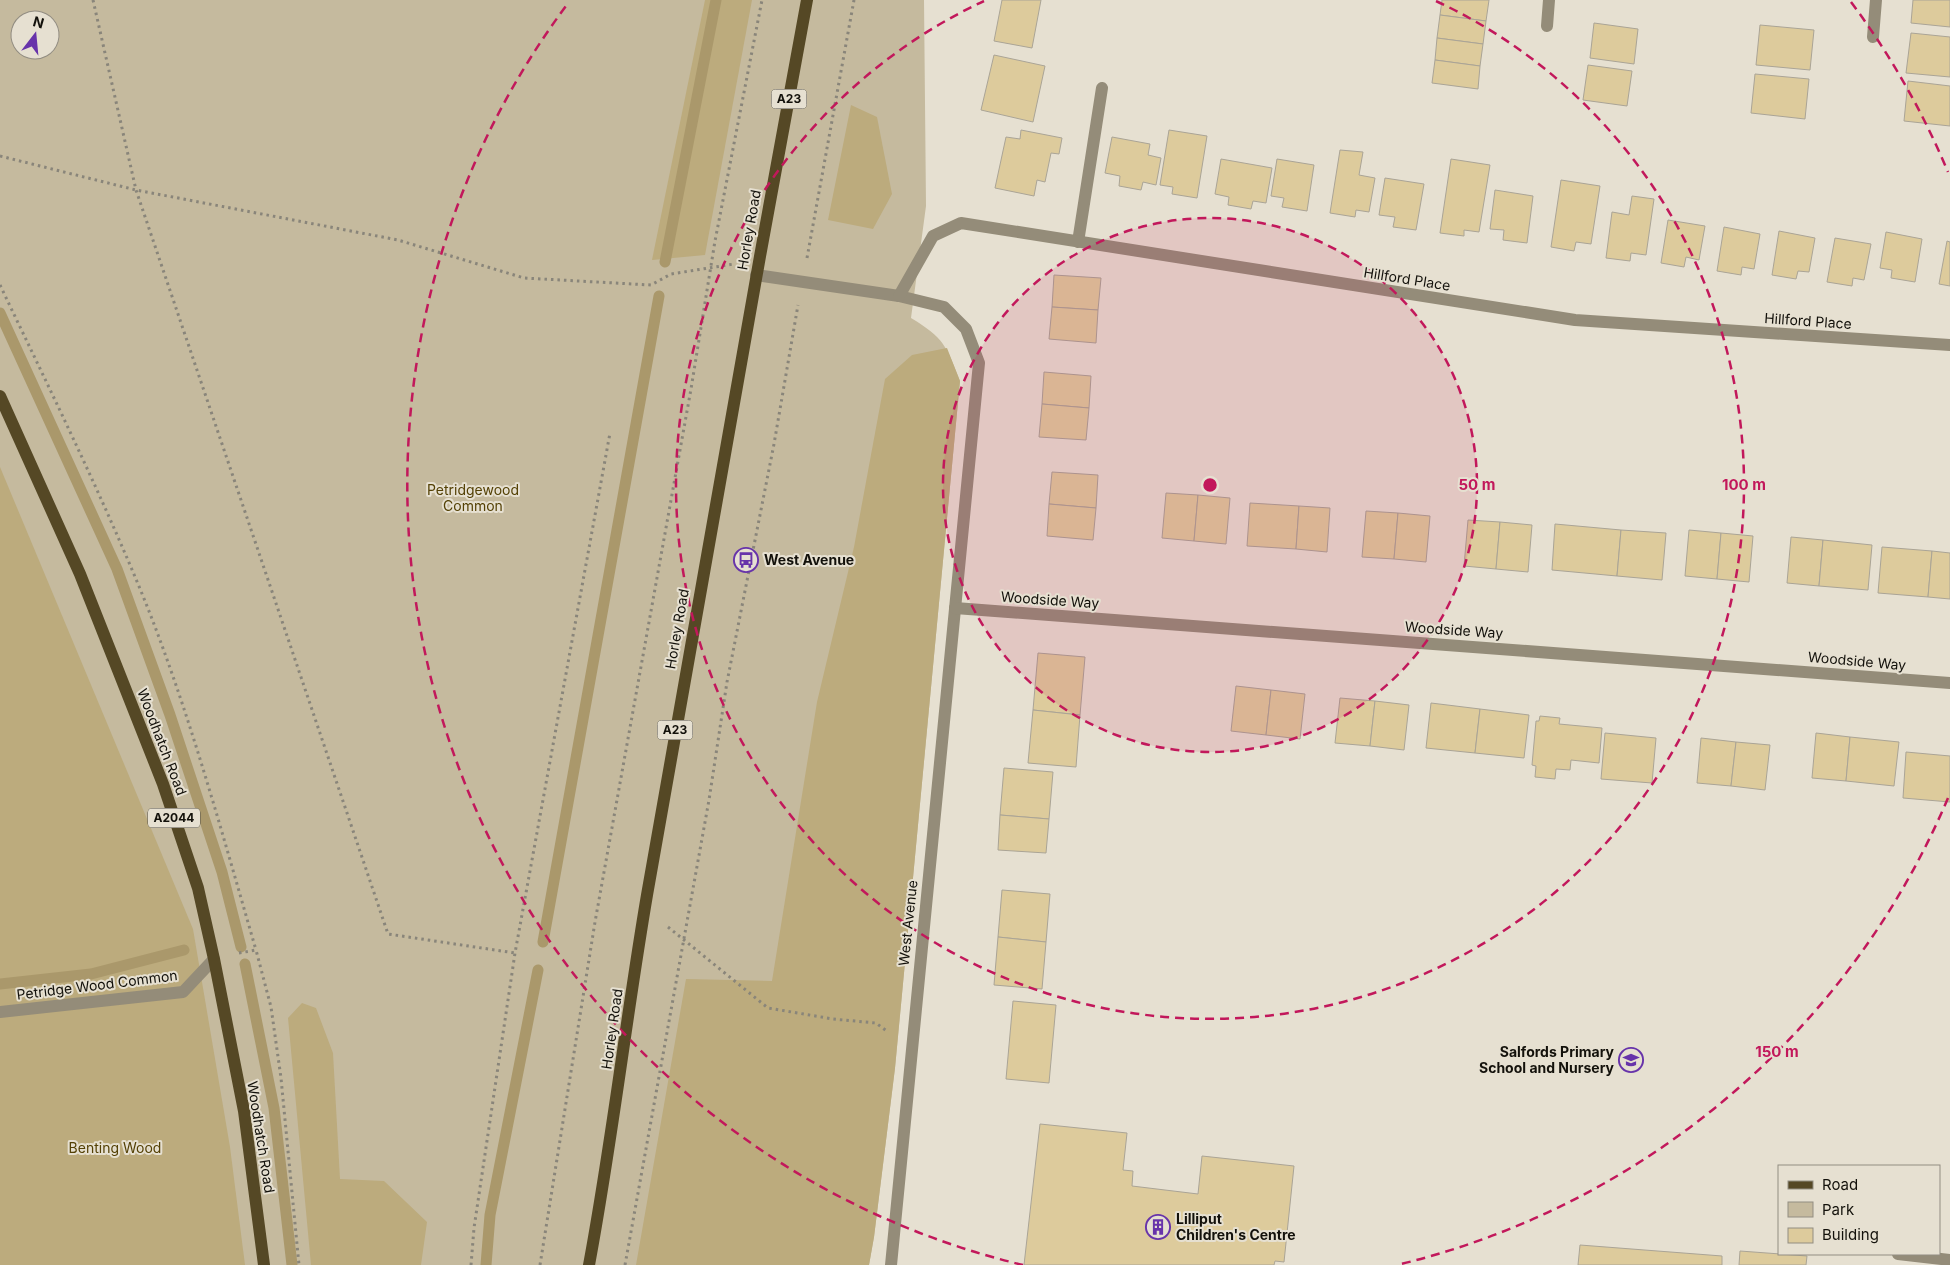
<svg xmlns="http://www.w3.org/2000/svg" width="1950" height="1265" font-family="Inter,sans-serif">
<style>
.green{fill:#c5ba9e;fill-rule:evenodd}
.forest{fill:#bcab7d}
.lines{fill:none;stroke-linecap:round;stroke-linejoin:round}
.stream{stroke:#aa986b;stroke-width:11}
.building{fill:#ddcb9c;stroke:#aaa496}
.path{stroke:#89857a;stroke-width:3;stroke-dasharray:2.5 4;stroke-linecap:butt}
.service{stroke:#948c79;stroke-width:12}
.minor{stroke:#948c79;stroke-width:12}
.primary{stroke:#554825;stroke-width:12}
.ring{fill:none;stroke:#c2185b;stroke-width:2.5;stroke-dasharray:9 6}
.labels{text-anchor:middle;stroke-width:4;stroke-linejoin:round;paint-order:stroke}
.shield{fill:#e6e0d1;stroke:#524f46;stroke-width:1}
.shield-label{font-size:12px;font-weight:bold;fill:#13110b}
.street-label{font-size:14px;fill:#13110b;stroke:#e6e0d1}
.park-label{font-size:14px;fill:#544105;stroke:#e6e0d1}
.poi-label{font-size:14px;font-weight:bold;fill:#13110b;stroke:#e6e0d1;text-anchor:start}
.centre{fill:#c2185b;stroke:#e6e0d1;stroke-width:2.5}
.ring-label{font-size:15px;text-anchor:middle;font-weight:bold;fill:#c2185b;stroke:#e6e0d1;stroke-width:4;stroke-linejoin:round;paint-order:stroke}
</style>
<rect width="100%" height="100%" fill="#e6e0d1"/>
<path class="green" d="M0,0h924l2,206 -15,112c33,20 35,27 49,63l-65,687 -21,169 -5,28h-869zM20,20h30v30h-30z"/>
<g class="forest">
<path d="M705,0h47l-47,255 -53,5z"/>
<path d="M851,105l26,12 15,77 -19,35 -45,-9z"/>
<path d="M947,348l13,33 -65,687 -21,169 -5,28h-233l50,-286 86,2 45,-279 37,-155 31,-168 27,-24z"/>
<path d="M0,467l193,462 37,218 15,118h-245z"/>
<path d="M302,1003l14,5 17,45 7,126 44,2 43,41 -6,43h-110l-23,-247z"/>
</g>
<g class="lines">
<g class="stream">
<path d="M665,262l51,-262"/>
<path d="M0,313l117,256 53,146 52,157 19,75"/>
<path d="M543,942l116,-646"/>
<path d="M245,964l29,144 18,157"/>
<path d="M0,984l91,-10 93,-24"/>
<path d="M486,1265l4,-50 48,-245"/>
</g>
</g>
<g class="building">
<path d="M1002,0h39l-9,48 -38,-7z"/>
<path d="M1442,0h47l-3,21 -46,-6z"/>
<path d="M1913,0h37v27l-39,-4z"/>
<path d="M1440,15l46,6 -3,23 -46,-6z"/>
<path d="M1594,23l44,6 -4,35 -44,-6z"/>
<path d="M1760,25l54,5 -4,40 -54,-5z"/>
<path d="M1911,33l39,4v40l-44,-4z"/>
<path d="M1437,38l46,6 -3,22 -45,-6z"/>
<path d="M994,55l51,11 -12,56 -52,-12z"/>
<path d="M1435,60l45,6 -2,23 -46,-6z"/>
<path d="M1588,65l44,6 -5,35 -44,-6z"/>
<path d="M1755,74l54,5 -4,40 -54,-6z"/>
<path d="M1908,81l42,5v40l-46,-5z"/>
<path d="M1021,130l41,8 -3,16 -8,-1 -6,29 -8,-2 -3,16 -39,-8 11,-51 14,2z"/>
<path d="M1169,130l38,6 -10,62 -25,-4 1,-7 -13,-2z"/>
<path d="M1112,137l38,7 -2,11 13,3 -5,27 -13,-3 -2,8 -22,-4 1,-10 -15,-3z"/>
<path d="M1340,150l23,2 -4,23 16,3 -6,34 -13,-2 -1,7 -25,-4z"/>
<path d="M1221,159l51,9 -6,35 -13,-2 -2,8 -23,-4 1,-8 -14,-3z"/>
<path d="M1277,159l37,6 -7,46 -25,-4 2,-9 -13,-2z"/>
<path d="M1451,159l39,6 -11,67 -15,-2v6l-24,-3z"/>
<path d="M1385,178l39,6 -8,46 -23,-3 2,-10 -16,-2z"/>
<path d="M1561,180l39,6 -9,58 -15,-2 -2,9 -23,-4z"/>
<path d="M1495,190l38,6 -6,47 -24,-3 1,-10 -14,-1z"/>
<path d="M1632,196l22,3 -8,56 -15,-2 -1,8 -24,-3 6,-46 17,3z"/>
<path d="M1668,220l37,6 -6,34 -13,-3 -2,10 -23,-4z"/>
<path d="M1724,227l36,7 -6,35 -12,-2 -1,8 -24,-4z"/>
<path d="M1779,231l36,7 -6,34 -11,-1 -2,8 -24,-4z"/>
<path d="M1886,232l36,7 -7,43 -24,-4 1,-8 -12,-2z"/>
<path d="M1835,238l36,6 -7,36 -11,-2 -1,8 -25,-4z"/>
<path d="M1947,241l3,1v44l-11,-2z"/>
<path d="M1054,275l47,3 -3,32 -46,-3z"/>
<path d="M1052,307l46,3 -2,33 -47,-4z"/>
<path d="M1044,372l47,4 -2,32 -47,-4z"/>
<path d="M1042,404l47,4 -3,32 -47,-3z"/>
<path d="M1052,472l46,3 -2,33 -47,-4z"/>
<path d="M1166,493l32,2 -4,46 -32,-3z"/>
<path d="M1198,495l32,3 -4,46 -32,-3z"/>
<path d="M1250,503l49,3 -3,43 -49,-3z"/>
<path d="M1049,504l47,4 -3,32 -46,-4z"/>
<path d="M1299,506l31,2 -3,44 -31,-3z"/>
<path d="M1366,511l32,2 -4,46 -32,-2z"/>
<path d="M1398,513l32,3 -4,46 -32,-3z"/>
<path d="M1468,520l32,2 -4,47 -32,-3z"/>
<path d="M1500,522l32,3 -4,47 -32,-3z"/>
<path d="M1555,524l66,6 -4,46 -65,-6z"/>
<path d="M1621,530l45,3 -4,47 -45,-4z"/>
<path d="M1689,530l32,3 -4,46 -32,-3z"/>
<path d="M1721,533l32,3 -4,46 -32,-3z"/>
<path d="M1791,537l32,3 -4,46 -32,-3z"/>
<path d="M1823,540l49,5 -4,45 -49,-4z"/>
<path d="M1882,547l50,4 -4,46 -50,-4z"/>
<path d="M1932,551l18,2v46l-22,-2z"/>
<path d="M1038,653l47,4 -5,58 -47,-5z"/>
<path d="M1236,686l35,4 -5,45 -35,-4z"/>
<path d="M1271,690l34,4 -5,45 -34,-4z"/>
<path d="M1340,698l35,3 -5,45 -35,-3z"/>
<path d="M1375,701l34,4 -5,45 -34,-4z"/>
<path d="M1431,703l49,6 -5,44 -49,-5z"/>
<path d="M1480,709l49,6 -5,43 -49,-5z"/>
<path d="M1033,710l47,5 -4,52 -48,-4z"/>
<path d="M1540,716l20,2 -1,6 43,4 -3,35 -28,-3 -1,10 -14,-1 -1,10 -20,-2 1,-11 -4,-1 4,-44h3z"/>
<path d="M1605,733l51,5 -4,45 -51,-4z"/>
<path d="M1816,733l34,4 -4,44 -34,-3z"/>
<path d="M1850,737l49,5 -5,44 -48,-5z"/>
<path d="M1701,738l35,4 -5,44 -34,-3z"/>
<path d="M1736,742l34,3 -5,45 -34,-4z"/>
<path d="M1906,752l44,4v46l-47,-4z"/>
<path d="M1004,768l49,4 -4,47 -49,-4z"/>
<path d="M1000,815l49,4 -3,34 -48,-3z"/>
<path d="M1002,890l48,4 -4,48 -48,-5z"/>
<path d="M998,937l48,5 -4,47 -48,-4z"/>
<path d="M1013,1001l43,4 -7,78 -43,-4z"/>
<path d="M1040,1124l87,9 -4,37 10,1 -1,15 66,8 4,-38 92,10 -10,96 -9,-1 -1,4h-250z"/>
<path d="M1580,1245l142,11v9h-144z"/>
<path d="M1740,1251l67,5 -1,9h-67z"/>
</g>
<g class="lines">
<g class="path">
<path d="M93,0l43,190 252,744 127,19"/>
<path d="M0,156l136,34 262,50 126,38 127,7 20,-11 63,-10"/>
<path d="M807,258l47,-258"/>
<path d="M0,285c50,105 101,208 145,316 45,113 77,232 111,349"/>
<path d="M668,927l100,81 65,11 43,4 12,9"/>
<path d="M239,953l17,-3 15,57 10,71 18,187"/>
<path d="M471,1265l3,-37 41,-275 95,-520"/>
<path d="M540,1265l55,-343 96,-533 24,-148 47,-241"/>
<path d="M625,1265l84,-465 18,-118 47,-238 24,-139"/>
</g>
<g class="service">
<path d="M1078,242l24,-154"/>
<path d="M0,1012l183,-20 31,-33"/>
<path d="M1898,1254l52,6"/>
</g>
<g class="minor">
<path d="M1547,26l2,-26"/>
<path d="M1873,37l3,-37"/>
<path d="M756,275l143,21 45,11 22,22 13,34 -88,902"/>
<path d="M899,296l34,-60 28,-13 614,97 375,25"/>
<path d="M955,608l995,75"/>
</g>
<g class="primary">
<path d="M0,396l80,178 83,210 35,104 16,71 30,152 20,154"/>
<path d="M589,1265c23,-123 37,-247 58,-370 51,-299 105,-597 160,-895"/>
</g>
</g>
<circle cx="1210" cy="485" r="267" fill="#c2185b" fill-opacity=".12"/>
<g class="ring">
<circle cx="1210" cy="485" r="267"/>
<path d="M1436 1A534 534 0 1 1 984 1"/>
<path d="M1948 798A802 802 0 0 1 1397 1265M1023 1265A802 802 0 0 1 569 2M1851 2A802 802 0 0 1 1948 172"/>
</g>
<defs>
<symbol id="bus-ring" viewBox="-11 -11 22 22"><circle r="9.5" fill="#e6e0d1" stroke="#6733aa" stroke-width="1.5"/><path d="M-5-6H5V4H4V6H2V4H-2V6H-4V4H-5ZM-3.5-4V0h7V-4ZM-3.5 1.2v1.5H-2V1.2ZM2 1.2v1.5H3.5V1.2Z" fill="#6733aa"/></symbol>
<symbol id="school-ring" viewBox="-11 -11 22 22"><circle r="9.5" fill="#e6e0d1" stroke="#6733aa" stroke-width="1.5"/><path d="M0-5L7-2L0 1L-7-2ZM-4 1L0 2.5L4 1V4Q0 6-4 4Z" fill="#6733aa"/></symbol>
<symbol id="building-ring" viewBox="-11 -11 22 22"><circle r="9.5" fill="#e6e0d1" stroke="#6733aa" stroke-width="1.5"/><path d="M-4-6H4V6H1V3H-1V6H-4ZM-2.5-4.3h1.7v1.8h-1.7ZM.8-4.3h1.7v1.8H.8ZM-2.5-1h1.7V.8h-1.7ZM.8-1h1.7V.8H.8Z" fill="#6733aa"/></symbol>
</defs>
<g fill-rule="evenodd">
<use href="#bus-ring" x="732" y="546" width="28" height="28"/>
<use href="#school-ring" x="1617" y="1046" width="28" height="28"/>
<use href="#building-ring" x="1144" y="1213" width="28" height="28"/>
</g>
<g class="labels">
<g class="shield">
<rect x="771.5" y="89.5" width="35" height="19" rx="4"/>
<rect x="657.5" y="720.5" width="35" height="19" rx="4"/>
<rect x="148" y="808.5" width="52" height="19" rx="4"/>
</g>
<g class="shield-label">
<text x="789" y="103">A23</text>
<text x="675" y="734">A23</text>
<text x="174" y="822">A2044</text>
</g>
<g class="street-label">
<text transform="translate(749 230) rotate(-80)" y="5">Horley Road</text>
<text transform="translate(1407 279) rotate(9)" y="5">Hillford Place</text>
<text transform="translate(1808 321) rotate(4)" y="5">Hillford Place</text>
<text transform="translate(1050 600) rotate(4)" y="5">Woodside Way</text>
<text transform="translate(677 629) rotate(-80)" y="5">Horley Road</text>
<text transform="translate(1454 630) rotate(4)" y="5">Woodside Way</text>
<text transform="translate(1857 661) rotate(5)" y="5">Woodside Way</text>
<text transform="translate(162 742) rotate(69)" y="5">Woodhatch Road</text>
<text transform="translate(908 923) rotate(-84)" y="5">West Avenue</text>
<text transform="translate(97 985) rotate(-7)" y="5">Petridge Wood Common</text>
<text transform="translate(612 1029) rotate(-82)" y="5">Horley Road</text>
<text transform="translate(261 1137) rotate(81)" y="5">Woodhatch Road</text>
</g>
<g class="park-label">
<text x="473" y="495">Petridgewood<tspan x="473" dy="16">Common</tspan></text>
<text x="115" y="1153">Benting Wood</text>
</g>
<g class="poi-label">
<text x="764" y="565">West Avenue</text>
<text x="1614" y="1057" text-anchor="end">Salfords Primary<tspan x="1614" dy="16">School and Nursery</tspan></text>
<text x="1176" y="1224">Lilliput<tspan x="1176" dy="16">Children's Centre</tspan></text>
</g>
</g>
<circle cx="1210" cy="485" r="8" class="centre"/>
<g class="ring-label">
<text x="1477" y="490">50 m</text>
<text x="1744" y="490">100 m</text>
<text x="1777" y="1057">150 m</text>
</g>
<rect x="1778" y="1165" width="162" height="90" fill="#e6e0d1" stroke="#928d82"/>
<rect x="1788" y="1181" width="25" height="8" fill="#554825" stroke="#928d82"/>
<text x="1822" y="1190" font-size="15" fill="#13110b">Road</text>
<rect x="1788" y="1202" width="25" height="15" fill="#c5ba9e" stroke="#928d82"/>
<text x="1822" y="1215" font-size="15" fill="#13110b">Park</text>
<rect x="1788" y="1228" width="25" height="15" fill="#ddcb9c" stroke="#928d82"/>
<text x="1822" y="1240" font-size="15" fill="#13110b">Building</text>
<g transform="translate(35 35) rotate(16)"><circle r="24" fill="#e6e0d1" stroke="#928d82"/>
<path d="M0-4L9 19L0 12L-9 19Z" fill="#6733aa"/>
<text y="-8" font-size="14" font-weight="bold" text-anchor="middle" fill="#13110b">N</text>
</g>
</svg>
